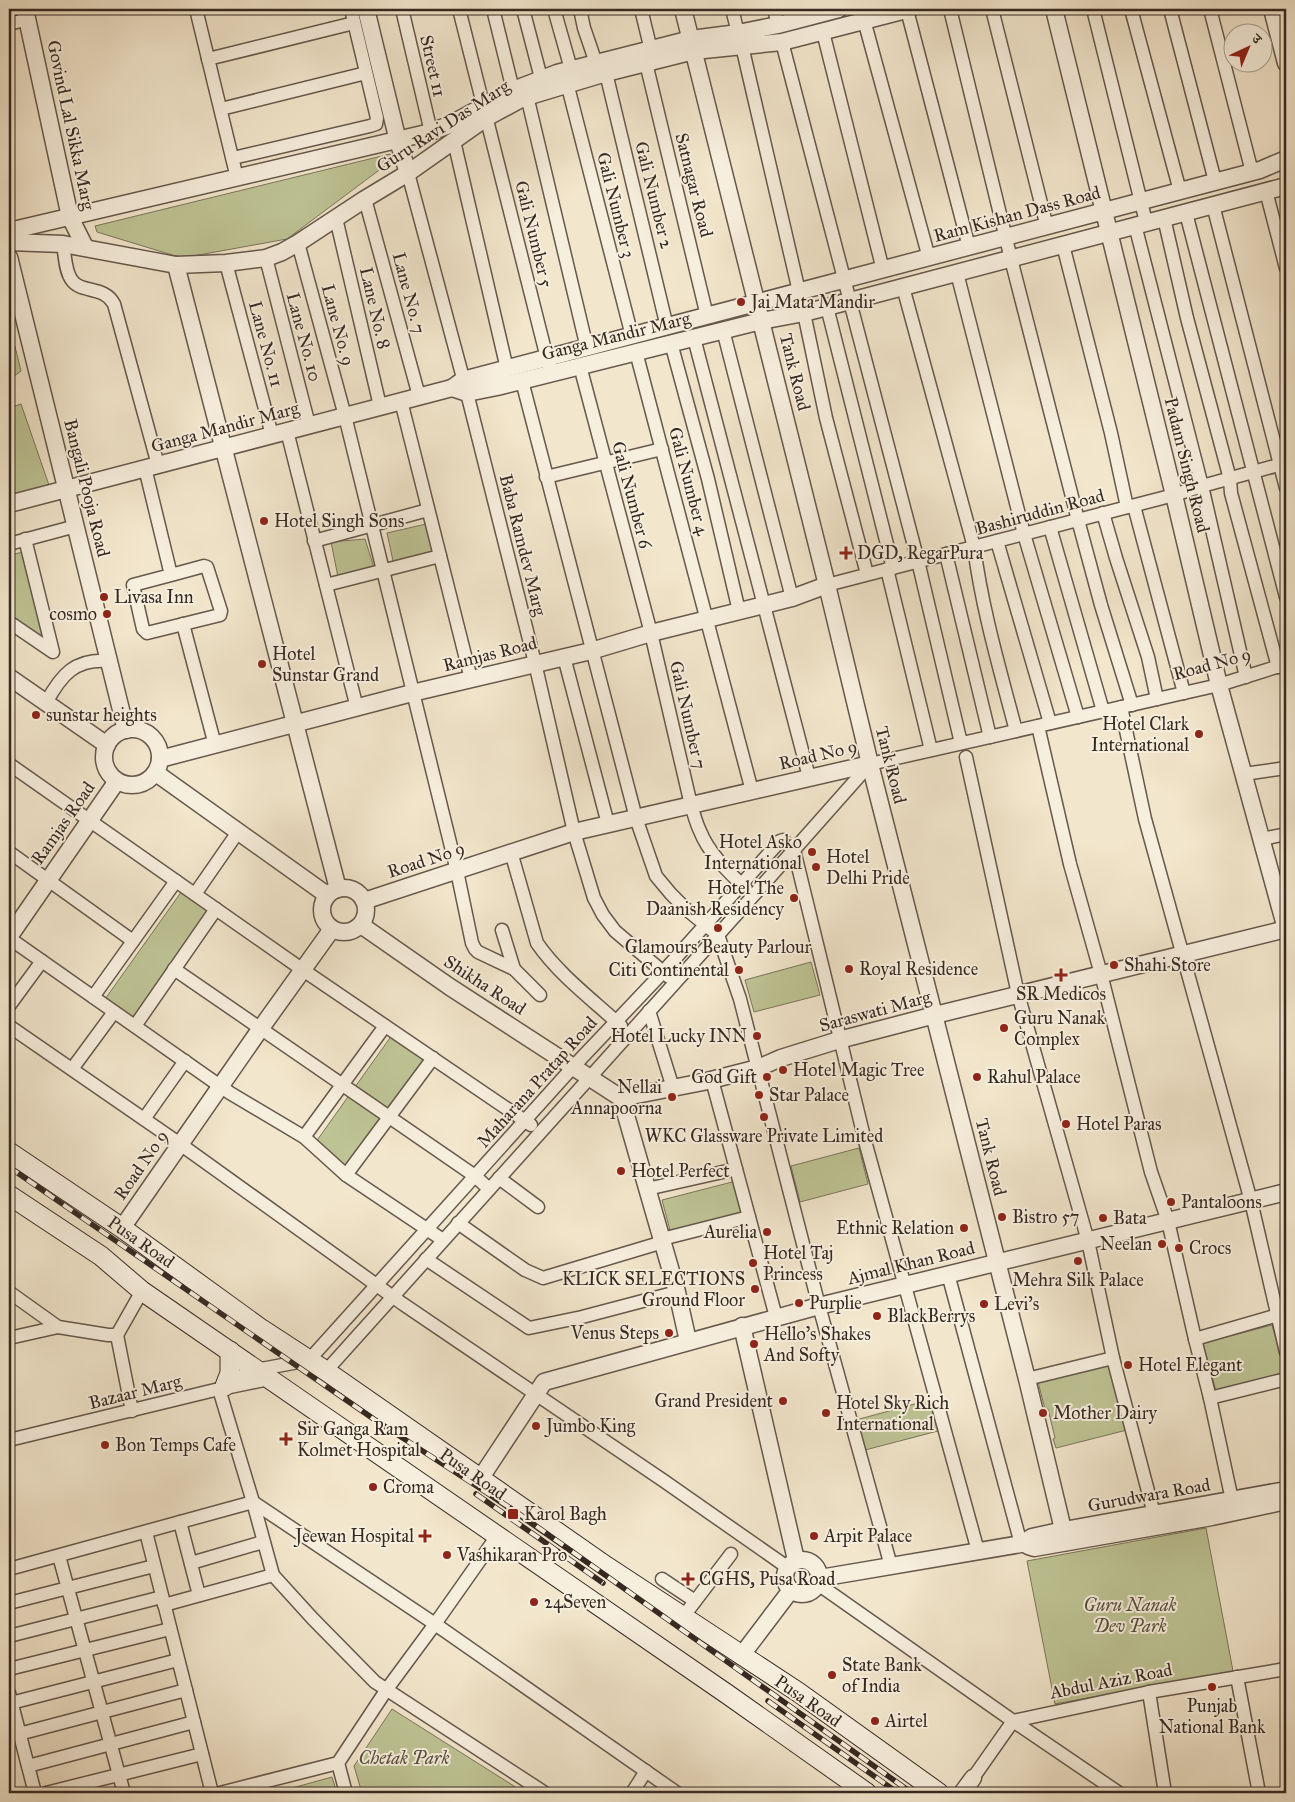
<svg xmlns="http://www.w3.org/2000/svg" width="1295" height="1802" font-family="'IM FELL Great Primer','Noto Serif Devanagari',serif">
<style>
.green{fill:#bec495;stroke:#7a765c}
.lines{fill:none;stroke-linecap:round;stroke-linejoin:round}
.minor-casing{stroke:#65584c;stroke-width:15}
.tertiary-casing{stroke:#65584c;stroke-width:19}
.secondary-casing{stroke:#362922;stroke-width:21}
.minor{stroke:#f7efde;stroke-width:12}
.tertiary{stroke:#f7efde;stroke-width:16}
.secondary{stroke:#f7efde;stroke-width:19}
.rail-casing{stroke:#362922;stroke-width:5.5}
.rail{stroke:#f7efde;stroke-width:4;stroke-dasharray:11;stroke-linecap:butt}
.poi-dot{fill:#8f2418;stroke:#f7efde;stroke-width:2}
.labels{text-anchor:middle;stroke-width:4;stroke-linejoin:round;paint-order:stroke}
.street-label{font-size:18px;fill:#362922;stroke:#f7efde}
.poi-label{font-size:18px;fill:#362922;stroke:#f7efde;text-anchor:start}
.park-label{font-size:18px;font-style:italic;fill:#58503f;stroke:#f7efde}
</style>
<rect width="100%" height="100%" fill="#f2e6cc"/>
<filter id="stains"><feTurbulence type="fractalNoise" baseFrequency=".004" numOctaves="4"/><feColorMatrix values="0 0 0 0 .2 0 0 0 0 .09 0 0 0 0 .02 0 0 0 .5 -.17"/></filter>
<radialGradient id="worn" r=".72"><stop offset=".6" stop-color="#630" stop-opacity="0"/><stop offset="1" stop-color="#630" stop-opacity=".3"/></radialGradient>
<g class="green">
<path d="M390,154l4,5 -107,80 -105,19 -85,-26 -2,-6z"/>
<path d="M9,322l12,49 -12,9z"/>
<path d="M21,404l30,87 -42,9v-92z"/>
<path d="M426,524l13,39 -44,7 -8,-37z"/>
<path d="M365,539l11,35 -37,8 -8,-40z"/>
<path d="M24,552l20,89 -35,-24v-62z"/>
<path d="M182,891l37,26 -79,111 -37,-26z"/>
<path d="M811,962l9,33 -66,17 -9,-32z"/>
<path d="M392,1035l37,26 -79,111 -37,-26z"/>
<path d="M859,1148l9,36 -68,18 -9,-36z"/>
<path d="M736,1181l9,34 -74,19 -9,-34z"/>
<path d="M1272,1325l13,48 -69,18 -13,-48z"/>
<path d="M1110,1363l17,67 -71,18 -3,-9 2,-1 -7,-29h-3l-7,-27z"/>
<path d="M929,1400l9,31 -73,19 -9,-30z"/>
<path d="M1206,1528l27,143 -178,33 -28,-143z"/>
<path d="M392,1709l133,84h-163l-8,-27z"/>
<path d="M332,1777l5,16h-63z"/>
</g>
<g class="lines">
<defs>
<g id="minor">
<path d="M196,9l41,169"/>
<path d="M402,9l29,123"/>
<path d="M459,9l90,357"/>
<path d="M493,9l20,81"/>
<path d="M523,9l18,69"/>
<path d="M554,9l17,60"/>
<path d="M580,9l4,19 12,35"/>
<path d="M641,9l10,41"/>
<path d="M732,9l6,24"/>
<path d="M774,9l4,16"/>
<path d="M861,9l68,249"/>
<path d="M950,9l61,250 67,261 23,85 31,100"/>
<path d="M992,9l55,218"/>
<path d="M1093,9l53,213"/>
<path d="M1131,9l49,182"/>
<path d="M1170,9l45,172"/>
<path d="M1210,9l42,163"/>
<path d="M907,10l62,237"/>
<path d="M9,24l19,-5"/>
<path d="M823,32l60,238"/>
<path d="M782,42l136,519 43,182"/>
<path d="M742,46l62,267 22,105 41,156"/>
<path d="M208,59l146,-36"/>
<path d="M646,63l61,253"/>
<path d="M606,73l61,254"/>
<path d="M567,83l65,253"/>
<path d="M527,96l60,252"/>
<path d="M221,109l145,-36"/>
<path d="M454,141l53,228"/>
<path d="M233,158l137,-32 6,-2 1,-6 -26,-109"/>
<path d="M408,173l59,220 68,270 39,169 20,66 9,17 12,16 54,46"/>
<path d="M1266,191l20,77"/>
<path d="M365,199l54,197"/>
<path d="M1213,205l73,283"/>
<path d="M1186,213l100,384"/>
<path d="M336,218l44,188"/>
<path d="M1164,218l23,100 43,161 1,14 47,174"/>
<path d="M1135,225l67,261 44,191"/>
<path d="M298,243l47,173 112,455 15,72 3,6 3,3 36,17 26,26"/>
<path d="M63,244c2,11 2,26 8,35 9,15 33,6 43,25l44,161"/>
<path d="M1063,245l48,188 16,74"/>
<path d="M266,258l43,167"/>
<path d="M226,263l46,172"/>
<path d="M957,273l67,261 54,183"/>
<path d="M903,287l71,260c8,62 26,123 42,184"/>
<path d="M827,307l66,261"/>
<path d="M723,330l69,268"/>
<path d="M694,338l115,439"/>
<path d="M671,343l37,136 31,132"/>
<path d="M636,352l116,439"/>
<path d="M580,366l71,267 40,172c3,9 5,18 9,26 9,23 29,41 46,58"/>
<path d="M522,381l114,437 20,58 15,18 15,15 32,26 22,64 79,307 72,260"/>
<path d="M401,401l70,278"/>
<path d="M287,431l70,277"/>
<path d="M145,468l26,107 -38,10 10,44 4,4 73,-18 1,-4 -14,-44 -3,-1 -33,9"/>
<path d="M546,477l116,-28"/>
<path d="M1134,506l50,187"/>
<path d="M1103,513l13,45 32,99 9,42"/>
<path d="M1050,527l53,184"/>
<path d="M314,541l114,-31"/>
<path d="M997,541l53,182"/>
<path d="M9,544l67,-18"/>
<path d="M946,554l44,183"/>
<path d="M887,569l44,181"/>
<path d="M326,585l114,-29"/>
<path d="M827,585l347,-90 28,-9 84,-23"/>
<path d="M9,622l44,30 -28,-113"/>
<path d="M183,624l32,121"/>
<path d="M564,657l44,167"/>
<path d="M46,703c15,-28 29,-45 63,-42"/>
<path d="M1121,707l24,112 106,382 35,151"/>
<path d="M1038,726l32,138 31,110 50,198 17,49 27,118 15,59 22,102"/>
<path d="M966,757l52,237 70,247 25,117 41,156"/>
<path d="M9,764l294,206 228,155"/>
<path d="M1244,774l42,-6"/>
<path d="M1262,839l24,-5"/>
<path d="M794,850l71,291 113,410"/>
<path d="M9,852l124,89"/>
<path d="M511,852l26,91c22,32 56,57 84,83"/>
<path d="M195,894l43,-62"/>
<path d="M502,930l12,39"/>
<path d="M9,938l221,155 74,44 42,38 97,65"/>
<path d="M174,969l301,207 14,13"/>
<path d="M93,997l83,-116"/>
<path d="M9,1006l33,-45"/>
<path d="M649,1011l24,77"/>
<path d="M9,1026l171,118 223,160 261,177 123,86"/>
<path d="M135,1026l81,-117"/>
<path d="M72,1069l42,-57"/>
<path d="M712,1080l64,237"/>
<path d="M144,1119l41,-58"/>
<path d="M304,1137l81,-111"/>
<path d="M346,1175l87,-117"/>
<path d="M499,1178l39,29"/>
<path d="M647,1189l89,-20"/>
<path d="M458,1223l67,47 18,8 120,-36"/>
<path d="M662,1239l87,-22"/>
<path d="M426,1259l103,69 53,-11 95,-25"/>
<path d="M948,1274l73,270"/>
<path d="M9,1292l49,35 50,8h9l25,-44"/>
<path d="M117,1335l15,76"/>
<path d="M9,1338l49,-11"/>
<path d="M1195,1339l83,-24"/>
<path d="M326,1371l427,-475 117,-132 349,-79 67,-21"/>
<path d="M1027,1379l86,-21"/>
<path d="M230,1387l39,-8"/>
<path d="M219,1389l34,113 20,73 40,44 62,63 170,111"/>
<path d="M1210,1398l76,-19"/>
<path d="M9,1440l210,-51 12,-9 25,-10 53,-10 264,-293 90,-95 117,-131 3,-1 11,10"/>
<path d="M180,1522l19,73"/>
<path d="M146,1532l66,261"/>
<path d="M59,1556l65,237"/>
<path d="M191,1563l72,-21"/>
<path d="M9,1569l244,-67 182,122 62,-88"/>
<path d="M662,1579l33,22"/>
<path d="M818,1584l195,137 106,72"/>
<path d="M9,1603l145,-37"/>
<path d="M164,1605l109,-30"/>
<path d="M683,1617l48,-63"/>
<path d="M9,1636l153,-39"/>
<path d="M9,1669l161,-40"/>
<path d="M1237,1677l22,116"/>
<path d="M1149,1692l16,101"/>
<path d="M9,1693l26,100"/>
<path d="M11,1703l167,-43"/>
<path d="M19,1734l167,-44"/>
<path d="M338,1763l8,30"/>
<path d="M28,1766l166,-44"/>
<path d="M973,1778l40,-57 136,-29 137,-23"/>
<path d="M46,1793l156,-39"/>
<path d="M220,1793l118,-30 49,-74 48,-65 242,169"/>
<path d="M632,1793l14,-22"/>
</g>
<g id="tertiary">
<path d="M25,9l45,208 15,30"/>
<path d="M366,9l32,132 10,32"/>
<path d="M683,9l144,576 43,179 157,615 39,163"/>
<path d="M1054,9l120,486 45,190 67,244"/>
<path d="M1272,9l14,54"/>
<path d="M1286,9v1"/>
<path d="M9,231l422,-99 18,-7 64,-35 44,-17 134,-34 47,-6 40,-8 61,-16"/>
<path d="M9,242l54,2 113,21 50,-2 40,-5 16,-6 16,-9 67,-44 43,-26 78,-55 37,-20 83,-25 88,-22 88,-9 128,-33"/>
<path d="M9,257l117,473"/>
<path d="M176,265l162,624"/>
<path d="M452,388l15,5 30,-6 264,-66 43,-8 46,-12 436,-115"/>
<path d="M9,504l443,-116 11,-8 717,-189 80,-21 26,-11"/>
<path d="M9,677l98,68"/>
<circle cx="132" cy="757" r="28"/>
<path d="M160,759l252,-66 179,-42 60,-18 141,-35 35,-13"/>
<path d="M156,773l171,122"/>
<circle cx="344" cy="910" r="22"/>
<path d="M364,901l210,-69 296,-68"/>
<path d="M361,925l89,62 171,111 56,194 11,49"/>
<path d="M9,937l108,-156"/>
<path d="M621,1098l82,-16 55,-14 23,-10 58,-18 96,-25 351,-86"/>
<path d="M122,1228l139,-200 71,-99"/>
<path d="M742,1326l54,234"/>
<path d="M480,1479l64,-97 275,-76 467,-114"/>
<path d="M1028,1546l6,2 178,-31 74,-16"/>
<circle cx="802" cy="1577" r="17"/>
<path d="M820,1578l201,-34 11,-7 32,-7 222,-40"/>
<path d="M741,1656l50,-66"/>
<path d="M962,1793l11,-15"/>
</g>
<g id="secondary">
<path d="M9,1152l113,76 138,100 66,43 280,195 192,126 141,101"/>
<path d="M9,1195l92,61 41,35 585,403 140,99"/>
<path d="M225,1386l5,-13v-22"/>
</g>
</defs>
<use href="#minor" class="minor-casing"/>
<use href="#tertiary" class="tertiary-casing"/>
<use href="#secondary" class="secondary-casing"/>
<use href="#minor" class="minor"/>
<use href="#tertiary" class="tertiary"/>
<use href="#secondary" class="secondary"/>
<defs>
<g id="rail">
<path d="M9,1167l366,253 140,91 397,282"/>
<path d="M476,1494l127,89"/>
<path d="M768,1701l130,92"/>
</g>
</defs>
<use href="#rail" class="rail-casing"/>
<use href="#rail" class="rail"/>
</g>
<g class="poi-dot">
<circle cx="741" cy="302" r="5"/>
<circle cx="264" cy="521" r="5"/>
<path d="M843.5 545.5h5v5h5v5h-5v5h-5v-5h-5v-5h5z"/>
<circle cx="104" cy="597" r="5"/>
<circle cx="107" cy="614" r="5"/>
<circle cx="262" cy="664" r="5"/>
<circle cx="36" cy="715" r="5"/>
<circle cx="1199" cy="734" r="5"/>
<circle cx="812" cy="852" r="5"/>
<circle cx="816" cy="867" r="5"/>
<circle cx="794" cy="898" r="5"/>
<circle cx="718" cy="928" r="5"/>
<circle cx="1114" cy="965" r="5"/>
<circle cx="849" cy="969" r="5"/>
<circle cx="739" cy="970" r="5"/>
<path d="M1058.5 967.5h5v5h5v5h-5v5h-5v-5h-5v-5h5z"/>
<circle cx="1004" cy="1028" r="5"/>
<circle cx="757" cy="1036" r="5"/>
<circle cx="783" cy="1070" r="5"/>
<circle cx="767" cy="1077" r="5"/>
<circle cx="977" cy="1077" r="5"/>
<circle cx="759" cy="1095" r="5"/>
<circle cx="672" cy="1097" r="5"/>
<circle cx="764" cy="1117" r="5"/>
<circle cx="1066" cy="1124" r="5"/>
<circle cx="621" cy="1171" r="5"/>
<circle cx="1171" cy="1202" r="5"/>
<circle cx="1002" cy="1217" r="5"/>
<circle cx="1103" cy="1218" r="5"/>
<circle cx="964" cy="1228" r="5"/>
<circle cx="767" cy="1232" r="5"/>
<circle cx="1162" cy="1244" r="5"/>
<circle cx="1179" cy="1248" r="5"/>
<circle cx="1078" cy="1261" r="5"/>
<circle cx="753" cy="1263" r="5"/>
<circle cx="755" cy="1289" r="5"/>
<circle cx="799" cy="1303" r="5"/>
<circle cx="984" cy="1304" r="5"/>
<circle cx="877" cy="1316" r="5"/>
<circle cx="669" cy="1333" r="5"/>
<circle cx="754" cy="1344" r="5"/>
<circle cx="1128" cy="1365" r="5"/>
<circle cx="783" cy="1401" r="5"/>
<circle cx="826" cy="1413" r="5"/>
<circle cx="1043" cy="1413" r="5"/>
<circle cx="536" cy="1426" r="5"/>
<path d="M283.5 1431.5h5v5h5v5h-5v5h-5v-5h-5v-5h5z"/>
<circle cx="105" cy="1445" r="5"/>
<circle cx="373" cy="1487" r="5"/>
<rect x="507" y="1508" width="12" height="12" rx="2.5"/>
<path d="M422.5 1528.5h5v5h5v5h-5v5h-5v-5h-5v-5h5z"/>
<circle cx="814" cy="1536" r="5"/>
<circle cx="447" cy="1555" r="5"/>
<path d="M685.5 1571.5h5v5h5v5h-5v5h-5v-5h-5v-5h5z"/>
<circle cx="534" cy="1602" r="5"/>
<circle cx="832" cy="1675" r="5"/>
<circle cx="1212" cy="1687" r="5"/>
<circle cx="875" cy="1721" r="5"/>
</g>
<g class="labels">
<g class="street-label">
<text transform="translate(433 66) rotate(77)" y="6">Street 11</text>
<text transform="translate(71 125) rotate(78)" y="6">Govind Lal Sikka Marg</text>
<text transform="translate(443 126) rotate(-33)" y="6">Guru Ravi Das Marg</text>
<text transform="translate(694 185) rotate(76)" y="6">Satnagar Road</text>
<text transform="translate(654 195) rotate(76)" y="6">Gali Number 2</text>
<text transform="translate(616 205) rotate(76)" y="6">Gali Number 3</text>
<text transform="translate(1017 214) rotate(-15)" y="6">Ram Kishan Dass Road</text>
<text transform="translate(534 234) rotate(76)" y="6">Gali Number 5</text>
<text transform="translate(409 293) rotate(75)" y="6">Lane No. 7</text>
<text transform="translate(375 308) rotate(77)" y="6">Lane No. 8</text>
<text transform="translate(338 325) rotate(75)" y="6">Lane No. 9</text>
<text transform="translate(616 336) rotate(-14)" y="6">Ganga Mandir Marg</text>
<text transform="translate(304 337) rotate(75)" y="6">Lane No. 10</text>
<text transform="translate(266 344) rotate(75)" y="6">Lane No. 11</text>
<text transform="translate(795 372) rotate(76)" y="6">Tank Road</text>
<text transform="translate(225 427) rotate(-15)" y="6">Ganga Mandir Marg</text>
<text transform="translate(1187 465) rotate(76)" y="6">Padam Singh Road</text>
<text transform="translate(689 481) rotate(75)" y="6">Gali Number 4</text>
<text transform="translate(87 488) rotate(76)" y="6">Bangali Pooja Road</text>
<text transform="translate(632 495) rotate(75)" y="6">Gali Number 6</text>
<text transform="translate(1040 512) rotate(-15)" y="6">Bashiruddin Road</text>
<text transform="translate(523 545) rotate(76)" y="6">Baba Ramdev Marg</text>
<text transform="translate(490 654) rotate(-14)" y="6">Ramjas Road</text>
<text transform="translate(1212 664) rotate(-15)" y="6">Road No 9</text>
<text transform="translate(688 715) rotate(77)" y="6">Gali Number 7</text>
<text transform="translate(818 755) rotate(-13)" y="6">Road No 9</text>
<text transform="translate(891 765) rotate(76)" y="6">Tank Road</text>
<text transform="translate(63 823) rotate(-55)" y="6">Ramjas Road</text>
<text transform="translate(426 860) rotate(-18)" y="6">Road No 9</text>
<text transform="translate(485 985) rotate(33)" y="6">Shikha Road</text>
<text transform="translate(875 1011) rotate(-15)" y="6">Saraswati Marg</text>
<text transform="translate(537 1082) rotate(-48)" y="6">Maharana Pratap Road</text>
<text transform="translate(991 1157) rotate(76)" y="6">Tank Road</text>
<text transform="translate(141 1165) rotate(-55)" y="6">Road No 9</text>
<text transform="translate(141 1242) rotate(35)" y="6">Pusa Road</text>
<text transform="translate(911 1263) rotate(-14)" y="6">Ajmal Khan Road</text>
<text transform="translate(135 1392) rotate(-14)" y="6">Bazaar Marg</text>
<text transform="translate(473 1474) rotate(35)" y="6">Pusa Road</text>
<text transform="translate(1149 1495) rotate(-10)" y="6">Gurudwara Road</text>
<text transform="translate(1111 1681) rotate(-11)" y="6">Abdul Aziz Road</text>
<text transform="translate(808 1701) rotate(35)" y="6">Pusa Road</text>
</g>
<g class="poi-label">
<text x="751" y="308">Jai Mata Mandir</text>
<text x="274" y="527">Hotel Singh Sons</text>
<text x="857" y="559">DGD, RegarPura</text>
<text x="114" y="603">Livasa Inn</text>
<text x="97" y="620" text-anchor="end">cosmo</text>
<text x="272" y="660">Hotel<tspan x="272" dy="21">Sunstar Grand</tspan></text>
<text x="46" y="721">sunstar heights</text>
<text x="1189" y="730" text-anchor="end">Hotel Clark<tspan x="1189" dy="21">International</tspan></text>
<text x="802" y="848" text-anchor="end">Hotel Asko<tspan x="802" dy="21">International</tspan></text>
<text x="826" y="863">Hotel<tspan x="826" dy="21">Delhi Pride</tspan></text>
<text x="784" y="894" text-anchor="end">Hotel The<tspan x="784" dy="21">Daanish Residency</tspan></text>
<text x="718" y="953" text-anchor="middle">Glamours Beauty Parlour</text>
<text x="1124" y="971">Shahi Store</text>
<text x="859" y="975">Royal Residence</text>
<text x="729" y="976" text-anchor="end">Citi Continental</text>
<text x="1061" y="1000" text-anchor="middle">SR Medicos</text>
<text x="1014" y="1024">Guru Nanak<tspan x="1014" dy="21">Complex</tspan></text>
<text x="747" y="1042" text-anchor="end">Hotel Lucky INN</text>
<text x="793" y="1076">Hotel Magic Tree</text>
<text x="757" y="1083" text-anchor="end">God Gift</text>
<text x="987" y="1083">Rahul Palace</text>
<text x="662" y="1093" text-anchor="end">Nellai<tspan x="662" dy="21">Annapoorna</tspan></text>
<text x="769" y="1101">Star Palace</text>
<text x="1076" y="1130">Hotel Paras</text>
<text x="764" y="1142" text-anchor="middle">WKC Glassware Private Limited</text>
<text x="631" y="1177">Hotel Perfect</text>
<text x="1181" y="1208">Pantaloons</text>
<text x="1012" y="1223">Bistro 57</text>
<text x="1113" y="1224">Bata</text>
<text x="954" y="1234" text-anchor="end">Ethnic Relation</text>
<text x="757" y="1238" text-anchor="end">Aurelia</text>
<text x="1152" y="1250" text-anchor="end">Neelan</text>
<text x="1189" y="1254">Crocs</text>
<text x="763" y="1259">Hotel Taj<tspan x="763" dy="21">Princess</tspan></text>
<text x="745" y="1285" text-anchor="end">KLICK SELECTIONS<tspan x="745" dy="21">Ground Floor</tspan></text>
<text x="1078" y="1286" text-anchor="middle">Mehra Silk Palace</text>
<text x="809" y="1309">Purplie</text>
<text x="994" y="1310">Levi's</text>
<text x="887" y="1322">BlackBerrys</text>
<text x="659" y="1339" text-anchor="end">Venus Steps</text>
<text x="764" y="1340">Hello's Shakes<tspan x="764" dy="21">And Softy</tspan></text>
<text x="1138" y="1371">Hotel Elegant</text>
<text x="773" y="1407" text-anchor="end">Grand President</text>
<text x="836" y="1409">Hotel Sky Rich<tspan x="836" dy="21">International</tspan></text>
<text x="1053" y="1419">Mother Dairy</text>
<text x="546" y="1432">Jumbo King</text>
<text x="297" y="1435">Sir Ganga Ram<tspan x="297" dy="21">Kolmet Hospital</tspan></text>
<text x="115" y="1451">Bon Temps Cafe</text>
<text x="383" y="1493">Croma</text>
<text x="524" y="1520">Karol Bagh</text>
<text x="414" y="1542" text-anchor="end">Jeewan Hospital</text>
<text x="824" y="1542">Arpit Palace</text>
<text x="457" y="1561">Vashikaran Pro</text>
<text x="699" y="1585">CGHS, Pusa Road</text>
<text x="544" y="1608">24Seven</text>
<text x="842" y="1671">State Bank<tspan x="842" dy="21">of India</tspan></text>
<text x="1212" y="1712" text-anchor="middle">Punjab<tspan x="1212" dy="21">National Bank</tspan></text>
<text x="885" y="1727">Airtel</text>
</g>
<g class="park-label">
<text x="1130" y="1611">Guru Nanak<tspan x="1130" dy="21">Dev Park</tspan></text>
<text x="404" y="1764">Chetak Park</text>
</g>
</g>
<rect width="1295" height="1802" fill="none" stroke="#f2e6cc" stroke-width="30"/>
<rect x="10" y="10" width="1275" height="1782" fill="none" stroke="#362922" stroke-width="2.5"/>
<rect x="15" y="15" width="1265" height="1772" fill="none" stroke="#362922"/>
<g transform="translate(1248 48) rotate(44)"><circle r="24" fill="#f7efde" stroke="#aaa093"/>
<path d="M0-4L9 19L0 12L-9 19Z" fill="#8f2418"/>
<text y="-8" font-size="14" font-weight="bold" text-anchor="middle" fill="#362922">उ</text>
</g>
<rect width="100%" height="100%" filter="url(#stains)"/>
<rect width="100%" height="100%" fill="url(#worn)"/>
</svg>
